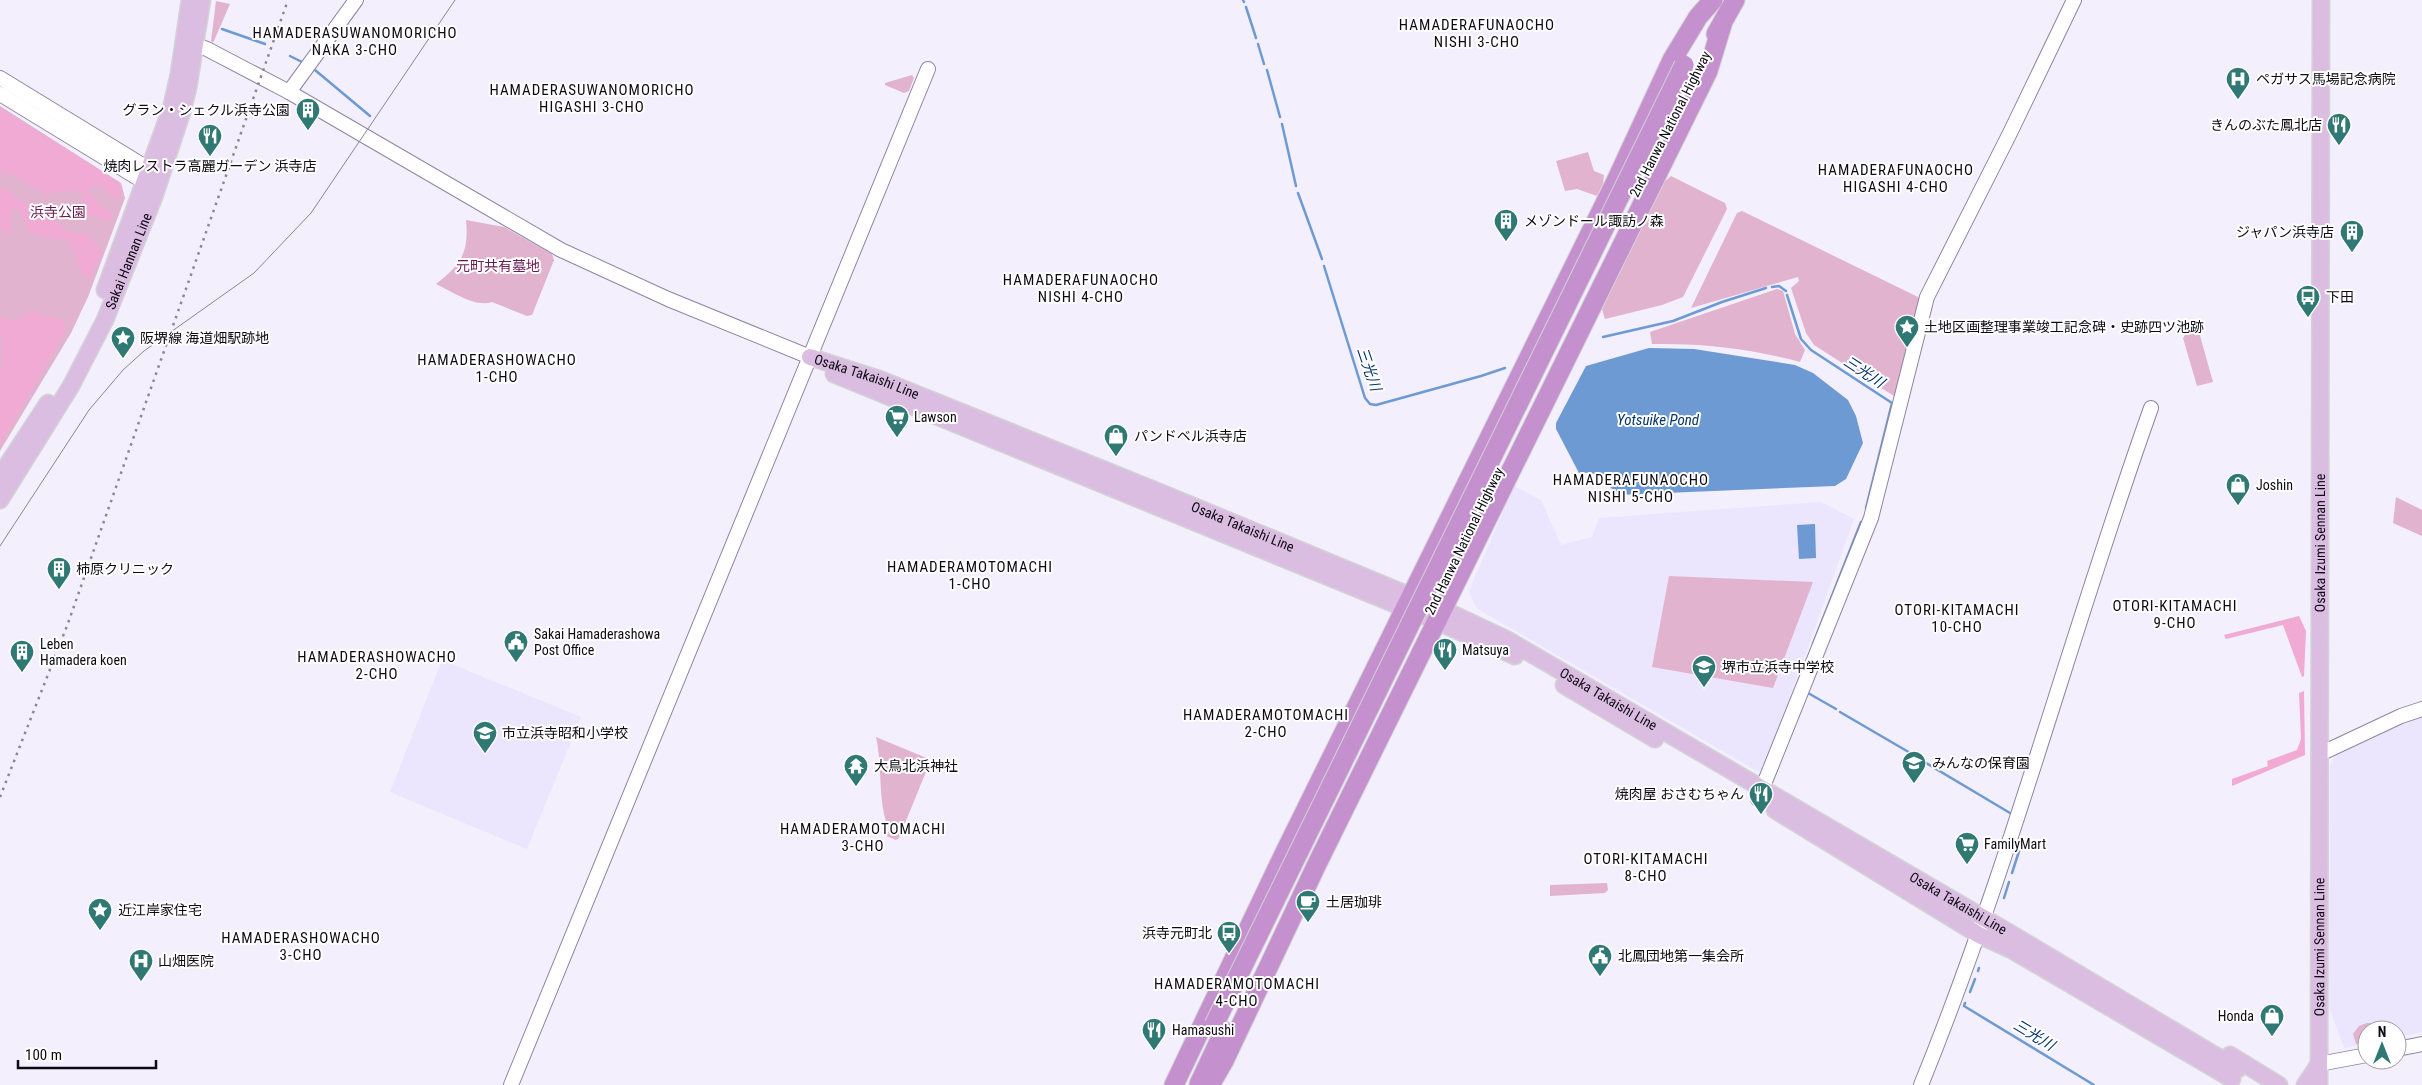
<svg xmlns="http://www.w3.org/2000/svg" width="2422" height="1085" font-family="'Roboto Condensed','Noto Sans JP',sans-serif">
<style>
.built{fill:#ebe5fd}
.green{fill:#e2b3ce}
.forest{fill:#f0aad4}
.water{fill:#6d9ad3}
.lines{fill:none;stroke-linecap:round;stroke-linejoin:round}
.stream{stroke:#6d9ad3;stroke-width:2.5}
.minor-casing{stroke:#8e85a2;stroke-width:16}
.major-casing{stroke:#d3d3d5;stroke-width:19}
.highway-casing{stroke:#d3d3d5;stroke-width:21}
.minor{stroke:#fff;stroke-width:14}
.major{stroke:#dcbde2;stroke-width:16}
.highway{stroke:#c491ce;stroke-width:19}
.tram{stroke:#8a8693;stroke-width:1}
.rail{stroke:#8a8693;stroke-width:2.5;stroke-dasharray:2.5 5;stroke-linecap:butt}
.highway-bridge-casing{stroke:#d3d3d5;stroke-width:21;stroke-linecap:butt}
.highway-bridge{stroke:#c491ce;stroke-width:19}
.labels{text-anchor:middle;stroke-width:4;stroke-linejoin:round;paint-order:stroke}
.poi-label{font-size:14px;fill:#0d0a14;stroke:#fff;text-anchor:start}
.street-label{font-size:14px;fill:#0d0a14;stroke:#fff}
.park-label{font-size:14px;fill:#691951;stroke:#fff}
.neighbourhood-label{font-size:15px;letter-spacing:1px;fill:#0d0a14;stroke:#fff}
.water-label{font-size:15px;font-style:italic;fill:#05366a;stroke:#fff}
</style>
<rect width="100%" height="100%" fill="#f3effd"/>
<g class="built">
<path d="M1514,486l27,14 20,45 31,-8 7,-19 222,-16 33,17 -90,250 -7,2 -281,-163 -7,-17z"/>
<path d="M442,660l139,57 -54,132 -137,-57z"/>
<path d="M2422,717v315l-25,5v-7h-30v13l-23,5 -15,-41 1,-241 5,-10 67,-33z"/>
</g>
<g class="green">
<path d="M216,1l14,3 -17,39 -2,-2z"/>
<path d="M912,75l2,3 -5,13 -5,2 -19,-8v-2z"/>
<path d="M0,106l121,77 4,15 -37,99 -17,36 -71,118z"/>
<path d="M1588,152l6,19 10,4 -1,9 -6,12 -20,-7 -12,2 -9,-30z"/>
<path d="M1671,176l54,27 2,6 -44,88 -21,8 -57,14 -3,-10 62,-127z"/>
<path d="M1742,211l176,86 3,5 -24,96 -83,-53 -8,-12 -15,-45 8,-7 -1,-4 -107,31 46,-95z"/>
<path d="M466,220l38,7 48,27 2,6 -22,55 -5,1 -35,-14c-17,6 -41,-11 -56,-18 25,-20 33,-30 30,-64z"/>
<path d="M1777,289l6,2 12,43 10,16 -5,12c-48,-13 -97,-19 -148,-18l-2,-12z"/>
<path d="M2199,332l14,50 -16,4 -14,-48 2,-3z"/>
<path d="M2396,497l26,13v26l-29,-13z"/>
<path d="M1669,576l144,6 -40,106 -121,-21z"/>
<path d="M876,737l53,22 1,3 -31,76 -3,2 -10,-4 3,-6c-12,-29 -6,-62 -13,-93z"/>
<path d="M1607,883l1,7 -3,3 -55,3v-11z"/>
<path d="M2367,1023h22l2,7h-24v12l-11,2 -3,-10 6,-8z"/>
</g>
<g class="forest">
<path d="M0,108l120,75 1,14 -6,2c-8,-6 -10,-15 -22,-14l-4,6c4,15 22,15 24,28l-3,2c-9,-1 -16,-6 -25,-8l-3,-20c-13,-6 -23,-2 -35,2l-32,-19 -15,-5z"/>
<path d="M0,188l11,3 4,7 39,21 13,13 20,3 15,14 -12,29 -7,-2c-10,-15 -2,-22 -17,-37h-13l-24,-7c-4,-10 -5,-20 -15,-25l-4,13 1,12 -4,2 -7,-7z"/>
<path d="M37,312c11,8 20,3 28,9v11l-65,112v-74l2,-1c2,-13 -2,-35 -2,-50l2,-3 12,5 14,-8z"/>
<path d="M2299,616l7,15 -2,45 -2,1 -19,-52 -57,14 -2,-4z"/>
<path d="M2304,691l1,64 -73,31v-7l36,-13 -1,-5 30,-11 4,-11 -2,-46z"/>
</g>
<g class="water">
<path d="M1649,348l45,1 101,16 18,8 35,27 8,16 7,27 -17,36 -11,7 -218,9c-13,-16 -17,-24 -38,-22l-23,-44v-6l30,-57z"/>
<path d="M1815,524l1,34 -17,1 -2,-34z"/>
</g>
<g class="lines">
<g class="stream">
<path d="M1243,0l1,2"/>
<path d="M1246,7l10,31"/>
<path d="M222,29l43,15"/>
<path d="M1258,44l6,20"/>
<path d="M290,56l14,7"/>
<path d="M315,70l55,46"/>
<path d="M1267,70l13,47"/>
<path d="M1282,124l14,62"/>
<path d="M1298,193l24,66"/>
<path d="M1324,266l41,132 5,6 6,1 105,-29 24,-8"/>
<path d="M1772,287l7,-1 7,5"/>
<path d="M1787,295l14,44 10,11 81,53 -26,105"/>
<path d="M1603,337l70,-16 49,-19 44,-14"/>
<path d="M1813,644l48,-122"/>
<path d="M1808,693l28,16"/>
<path d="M1840,712l72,42"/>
<path d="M1916,757l94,56"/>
<path d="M2012,873l10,-31"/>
<path d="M2004,898l5,-16"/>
<path d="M1978,971l1,-3"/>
<path d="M1970,992l5,-13"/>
<path d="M1965,1003l-1,3 130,79"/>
</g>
<defs>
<g id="minor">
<path d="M185,41l22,8 82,43 272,158 107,49 142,58"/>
<path d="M0,78l157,96"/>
<path d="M289,92l67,-92"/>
<path d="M0,94l154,94"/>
<path d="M2320,754l81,-38 21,-7"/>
<path d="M1758,799l113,-281 56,-221 83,-164 64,-133"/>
<path d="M2397,1049l25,-5"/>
<path d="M2319,1064l48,-9"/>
<path d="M511,1085l417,-1016"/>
<path d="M1921,1085c90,-221 150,-453 230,-677"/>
</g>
<g id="major">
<path d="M105,290l66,-181 8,-35 11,-74"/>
<path id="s1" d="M810,357l69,22 280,113 283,117 64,30 512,299 220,131"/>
<path d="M834,374l602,247 79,35"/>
<path d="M0,476l48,-73"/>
<path id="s2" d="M0,500l71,-114 34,-66 49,-123 28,-85 6,-24 14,-88"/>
<path d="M1564,685l91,54"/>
<path d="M1775,810l204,125 33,15 220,129"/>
<path d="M2230,1055l49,30"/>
<path d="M2305,1085l14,-21"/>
<path id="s3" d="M2319,1085l2,-1085"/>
</g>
<g id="highway">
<path d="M1716,34l19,-34"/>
<path d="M1199,1084l25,-53"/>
<path d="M1174,1085l110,-231 332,-673 56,-121 26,-43 15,-17"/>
<path d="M1210,1085l14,-24 92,-195 392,-795 14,-46"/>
</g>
</defs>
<use href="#minor" class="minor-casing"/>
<use href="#major" class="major-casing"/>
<use href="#highway" class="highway-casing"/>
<use href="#minor" class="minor"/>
<use href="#major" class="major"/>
<use href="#highway" class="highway"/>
<path class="tram" d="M0,546l89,-136 34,-40 21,-19 110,-78 57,-60 144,-213"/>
<path class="rail" d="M0,797l67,-171 221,-626"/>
<defs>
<path id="highway-bridge" d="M1214,1025l470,-960"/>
</defs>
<use href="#highway-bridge" class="highway-bridge-casing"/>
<use href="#highway-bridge" class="highway-bridge"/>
</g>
<defs>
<symbol id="hospital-pin" viewBox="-11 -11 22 30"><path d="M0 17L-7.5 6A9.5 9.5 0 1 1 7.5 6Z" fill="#307873" stroke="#fff"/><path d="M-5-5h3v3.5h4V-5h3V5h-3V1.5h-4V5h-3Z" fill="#fff"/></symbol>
<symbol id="building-pin" viewBox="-11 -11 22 30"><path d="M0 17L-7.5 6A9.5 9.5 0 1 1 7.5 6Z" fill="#307873" stroke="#fff"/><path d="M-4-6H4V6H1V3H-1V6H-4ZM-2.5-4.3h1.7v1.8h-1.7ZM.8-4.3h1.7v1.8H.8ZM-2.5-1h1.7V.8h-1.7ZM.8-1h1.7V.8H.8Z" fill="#fff"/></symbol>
<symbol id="restaurant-pin" viewBox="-11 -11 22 30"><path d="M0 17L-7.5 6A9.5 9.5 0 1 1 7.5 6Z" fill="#307873" stroke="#fff"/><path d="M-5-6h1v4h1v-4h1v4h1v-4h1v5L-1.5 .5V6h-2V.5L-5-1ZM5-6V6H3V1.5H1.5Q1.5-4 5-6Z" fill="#fff"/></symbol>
<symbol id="bus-pin" viewBox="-11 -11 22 30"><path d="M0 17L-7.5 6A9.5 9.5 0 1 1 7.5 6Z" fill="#307873" stroke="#fff"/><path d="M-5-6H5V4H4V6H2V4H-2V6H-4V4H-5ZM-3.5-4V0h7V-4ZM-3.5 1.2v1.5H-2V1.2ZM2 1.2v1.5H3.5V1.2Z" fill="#fff"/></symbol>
<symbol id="sight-pin" viewBox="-11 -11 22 30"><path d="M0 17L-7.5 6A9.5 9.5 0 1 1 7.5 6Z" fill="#307873" stroke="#fff"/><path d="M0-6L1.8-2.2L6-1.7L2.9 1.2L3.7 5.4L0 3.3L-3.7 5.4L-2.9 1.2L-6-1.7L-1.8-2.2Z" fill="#fff"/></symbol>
<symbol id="supermarket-pin" viewBox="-11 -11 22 30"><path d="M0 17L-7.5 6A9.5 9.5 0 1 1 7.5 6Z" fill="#307873" stroke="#fff"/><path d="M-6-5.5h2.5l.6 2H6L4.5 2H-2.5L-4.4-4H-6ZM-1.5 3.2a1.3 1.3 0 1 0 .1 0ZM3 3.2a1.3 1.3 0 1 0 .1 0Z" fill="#fff"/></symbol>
<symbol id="shop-pin" viewBox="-11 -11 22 30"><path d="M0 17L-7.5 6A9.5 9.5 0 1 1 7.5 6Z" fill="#307873" stroke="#fff"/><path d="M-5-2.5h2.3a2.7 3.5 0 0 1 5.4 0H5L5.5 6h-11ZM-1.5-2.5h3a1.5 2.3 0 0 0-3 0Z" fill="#fff"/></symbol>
<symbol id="civic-pin" viewBox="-11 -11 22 30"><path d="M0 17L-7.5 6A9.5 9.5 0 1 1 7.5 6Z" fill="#307873" stroke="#fff"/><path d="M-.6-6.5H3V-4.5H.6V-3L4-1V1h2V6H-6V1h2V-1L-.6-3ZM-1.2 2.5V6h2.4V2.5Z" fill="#fff"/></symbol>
<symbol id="school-pin" viewBox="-11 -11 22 30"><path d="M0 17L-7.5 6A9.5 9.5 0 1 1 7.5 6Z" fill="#307873" stroke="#fff"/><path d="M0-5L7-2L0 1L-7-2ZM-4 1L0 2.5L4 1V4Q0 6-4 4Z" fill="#fff"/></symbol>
<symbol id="temple-pin" viewBox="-11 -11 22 30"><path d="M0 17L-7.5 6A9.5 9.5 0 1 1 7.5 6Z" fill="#307873" stroke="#fff"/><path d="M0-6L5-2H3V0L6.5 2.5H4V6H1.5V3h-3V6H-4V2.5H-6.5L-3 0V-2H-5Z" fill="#fff"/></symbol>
<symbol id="cafe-pin" viewBox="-11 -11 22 30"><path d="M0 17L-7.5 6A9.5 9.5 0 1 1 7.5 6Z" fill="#307873" stroke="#fff"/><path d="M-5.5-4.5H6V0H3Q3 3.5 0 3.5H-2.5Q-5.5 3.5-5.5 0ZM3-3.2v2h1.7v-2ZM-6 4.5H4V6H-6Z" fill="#fff"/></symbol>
</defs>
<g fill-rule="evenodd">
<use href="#hospital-pin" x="2224" y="65" width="28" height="38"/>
<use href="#building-pin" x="294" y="96" width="28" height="38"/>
<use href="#restaurant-pin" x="2325" y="111" width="28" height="38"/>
<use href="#restaurant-pin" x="196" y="122" width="28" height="38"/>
<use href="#building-pin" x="1492" y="207" width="28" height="38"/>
<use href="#building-pin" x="2338" y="218" width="28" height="38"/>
<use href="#bus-pin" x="2294" y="283" width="28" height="38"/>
<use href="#sight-pin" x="1893" y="313" width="28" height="38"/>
<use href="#sight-pin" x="109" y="324" width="28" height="38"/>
<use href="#supermarket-pin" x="883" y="403" width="28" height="38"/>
<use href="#shop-pin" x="1102" y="422" width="28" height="38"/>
<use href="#shop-pin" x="2224" y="471" width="28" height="38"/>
<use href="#building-pin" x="45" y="555" width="28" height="38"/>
<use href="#civic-pin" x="502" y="628" width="28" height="38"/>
<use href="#restaurant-pin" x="1431" y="636" width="28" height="38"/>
<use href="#building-pin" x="8" y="638" width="28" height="38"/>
<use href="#school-pin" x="1690" y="653" width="28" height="38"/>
<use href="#school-pin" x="471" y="719" width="28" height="38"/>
<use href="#school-pin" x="1900" y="749" width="28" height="38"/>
<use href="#temple-pin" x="842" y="752" width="28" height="38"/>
<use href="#restaurant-pin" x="1747" y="780" width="28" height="38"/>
<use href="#supermarket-pin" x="1953" y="830" width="28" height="38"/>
<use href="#cafe-pin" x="1294" y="888" width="28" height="38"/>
<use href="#sight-pin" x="86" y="896" width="28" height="38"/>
<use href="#bus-pin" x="1215" y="919" width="28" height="38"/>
<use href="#civic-pin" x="1586" y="942" width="28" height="38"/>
<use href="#hospital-pin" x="127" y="947" width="28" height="38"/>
<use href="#shop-pin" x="2258" y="1002" width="28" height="38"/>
<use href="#restaurant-pin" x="1140" y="1016" width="28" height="38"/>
</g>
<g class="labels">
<g class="poi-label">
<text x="2256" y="84">ペガサス馬場記念病院</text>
<text x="290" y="115" text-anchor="end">グラン・シェクル浜寺公園</text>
<text x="2322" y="130" text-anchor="end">きんのぶた鳳北店</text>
<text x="210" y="171" text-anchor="middle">焼肉レストラ高麗ガーデン 浜寺店</text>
<text x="1524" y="226">メゾンドール諏訪ノ森</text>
<text x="2334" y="237" text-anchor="end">ジャパン浜寺店</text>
<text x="2326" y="302">下田</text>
<text x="1924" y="332">土地区画整理事業竣工記念碑・史跡四ツ池跡</text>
<text x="140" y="343">阪堺線 海道畑駅跡地</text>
<text x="914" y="422">Lawson</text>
<text x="1134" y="441">パンドベル浜寺店</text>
<text x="2256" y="490">Joshin</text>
<text x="76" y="574">柿原クリニック</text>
<text x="534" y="639">Sakai Hamaderashowa<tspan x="534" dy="16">Post Office</tspan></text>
<text x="40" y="649">Leben<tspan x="40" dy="16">Hamadera koen</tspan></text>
<text x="1462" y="655">Matsuya</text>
<text x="1722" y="672">堺市立浜寺中学校</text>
<text x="502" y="738">市立浜寺昭和小学校</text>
<text x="1932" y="768">みんなの保育園</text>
<text x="874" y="771">大鳥北浜神社</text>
<text x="1744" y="799" text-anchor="end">焼肉屋 おさむちゃん</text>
<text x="1984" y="849">FamilyMart</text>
<text x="1326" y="907">土居珈琲</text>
<text x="118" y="915">近江岸家住宅</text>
<text x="1212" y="938" text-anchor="end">浜寺元町北</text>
<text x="1618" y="961">北鳳団地第一集会所</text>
<text x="158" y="966">山畑医院</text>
<text x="2254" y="1021" text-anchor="end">Honda</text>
<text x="1172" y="1035">Hamasushi</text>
</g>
<g class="street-label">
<text transform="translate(1670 124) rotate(-63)" y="5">2nd Hanwa National Highway</text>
<text dy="5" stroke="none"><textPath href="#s2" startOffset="272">Sakai Hannan Line</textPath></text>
<text dy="5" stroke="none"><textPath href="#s1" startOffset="60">Osaka Takaishi Line</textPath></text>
<text dy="5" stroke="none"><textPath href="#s1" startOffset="465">Osaka Takaishi Line</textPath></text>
<text transform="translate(1464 541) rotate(-64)" y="5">2nd Hanwa National Highway</text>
<text dy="5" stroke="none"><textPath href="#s3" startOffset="542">Osaka Izumi Sennan Line</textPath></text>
<text dy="5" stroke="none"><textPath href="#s1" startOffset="870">Osaka Takaishi Line</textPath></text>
<text dy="5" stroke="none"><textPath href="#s1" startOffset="1275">Osaka Takaishi Line</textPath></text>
<text dy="5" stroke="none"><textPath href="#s3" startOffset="138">Osaka Izumi Sennan Line</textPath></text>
</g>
<g class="park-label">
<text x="58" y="217">浜寺公園</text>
<text x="498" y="271">元町共有墓地</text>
</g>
<g class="neighbourhood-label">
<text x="1477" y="30">HAMADERAFUNAOCHO<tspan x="1477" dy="17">NISHI 3-CHO</tspan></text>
<text x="355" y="38">HAMADERASUWANOMORICHO<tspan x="355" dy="17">NAKA 3-CHO</tspan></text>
<text x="592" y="95">HAMADERASUWANOMORICHO<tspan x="592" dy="17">HIGASHI 3-CHO</tspan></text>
<text x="1896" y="175">HAMADERAFUNAOCHO<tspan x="1896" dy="17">HIGASHI 4-CHO</tspan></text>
<text x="1081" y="285">HAMADERAFUNAOCHO<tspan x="1081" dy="17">NISHI 4-CHO</tspan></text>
<text x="497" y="365">HAMADERASHOWACHO<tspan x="497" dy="17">1-CHO</tspan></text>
<text x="1631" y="485">HAMADERAFUNAOCHO<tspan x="1631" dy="17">NISHI 5-CHO</tspan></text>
<text x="970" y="572">HAMADERAMOTOMACHI<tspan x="970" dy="17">1-CHO</tspan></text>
<text x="2175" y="611">OTORI-KITAMACHI<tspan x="2175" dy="17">9-CHO</tspan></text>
<text x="1957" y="615">OTORI-KITAMACHI<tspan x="1957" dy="17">10-CHO</tspan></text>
<text x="377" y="662">HAMADERASHOWACHO<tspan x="377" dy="17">2-CHO</tspan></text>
<text x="1266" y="720">HAMADERAMOTOMACHI<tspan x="1266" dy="17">2-CHO</tspan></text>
<text x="863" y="834">HAMADERAMOTOMACHI<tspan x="863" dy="17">3-CHO</tspan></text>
<text x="1646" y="864">OTORI-KITAMACHI<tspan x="1646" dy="17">8-CHO</tspan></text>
<text x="301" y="943">HAMADERASHOWACHO<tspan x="301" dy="17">3-CHO</tspan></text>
<text x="1237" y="989">HAMADERAMOTOMACHI<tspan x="1237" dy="17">4-CHO</tspan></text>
</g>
<g class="water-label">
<text transform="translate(1369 369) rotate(71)" y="5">三光川</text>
<text transform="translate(1864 372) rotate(33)" y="5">三光川</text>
<text x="1658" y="425">Yotsuike Pond</text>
<text transform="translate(2034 1035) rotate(31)" y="5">三光川</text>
</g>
</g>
<g transform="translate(2382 1045)"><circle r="24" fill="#ffffff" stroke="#9e9da1"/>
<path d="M0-4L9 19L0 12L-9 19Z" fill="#307873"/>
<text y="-8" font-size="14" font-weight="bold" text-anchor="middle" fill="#0d0a14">N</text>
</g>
<path d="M18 1060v8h138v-8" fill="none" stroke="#0d0a14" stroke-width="2.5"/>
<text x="25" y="1060" font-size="15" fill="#0d0a14" stroke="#ffffff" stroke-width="4" paint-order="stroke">100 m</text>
</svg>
